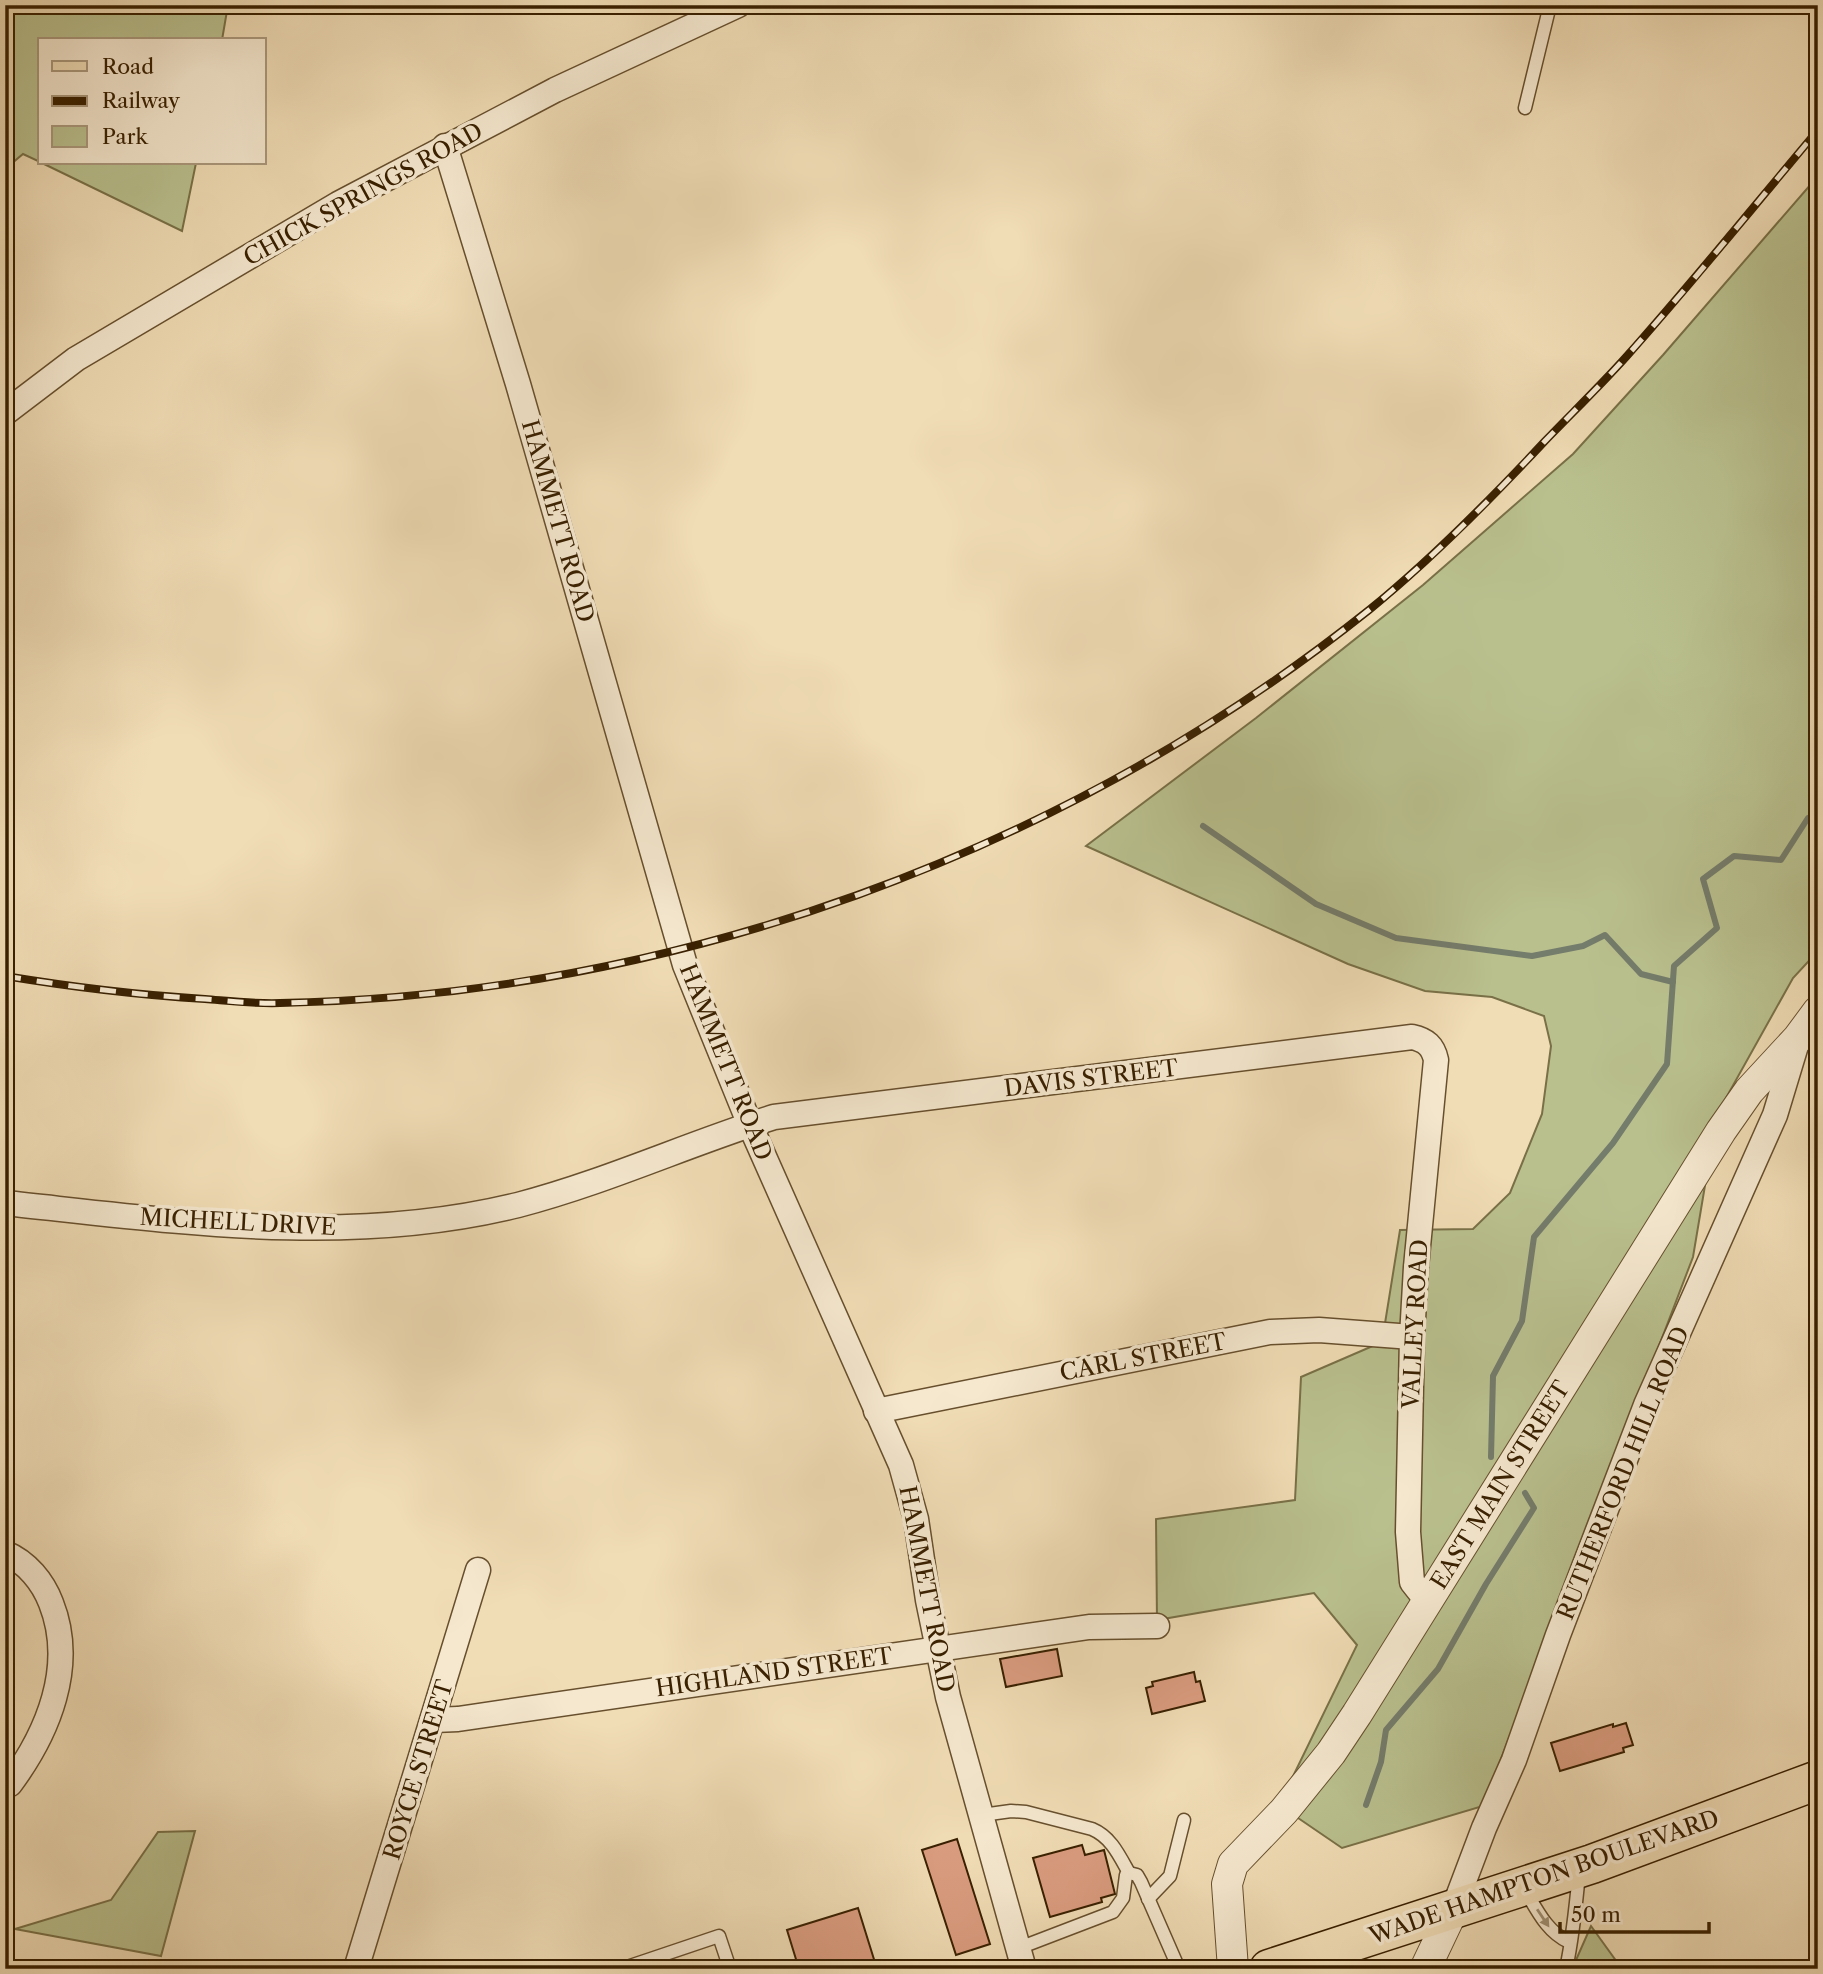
<svg xmlns="http://www.w3.org/2000/svg" width="1823" height="1974" font-family="'Libre Caslon Text',serif">
<style>
.green{fill:#b9c08e;stroke:#797047;stroke-width:2}
.lines{fill:none;stroke-linecap:round;stroke-linejoin:round}
.stream{stroke:#747c6b;stroke-width:6}
.building{fill:#da9c7f;stroke:#392000;stroke-width:2}
.service-casing{stroke:#674f2d;stroke-width:15}
.minor-casing{stroke:#674f2d;stroke-width:27}
.tertiary-casing{stroke:#674f2d;stroke-width:32}
.primary-casing{stroke:#392000;stroke-width:41}
.service{stroke:#f5e8cf;stroke-width:12}
.minor{stroke:#f5e8cf;stroke-width:24}
.tertiary{stroke:#f5e8cf;stroke-width:30}
.primary{stroke:#f0dcb5;stroke-width:38}
.rail-casing{stroke:#392000;stroke-width:8}
.rail{stroke:#f5e8cf;stroke-width:5;stroke-dasharray:16;stroke-linecap:butt}
.oneway{fill:#a08e72}
.labels{text-anchor:middle;stroke-width:7;stroke-linejoin:round;paint-order:stroke}
.street-label{font-size:23px;fill:#392000;stroke:#f5e8cf}
</style>
<rect width="100%" height="100%" fill="#f0dcb5"/>
<filter id="stains"><feTurbulence type="fractalNoise" baseFrequency=".00286" numOctaves="4"/><feColorMatrix values="0 0 0 0 .2 0 0 0 0 .09 0 0 0 0 .02 0 0 0 .5 -.17"/></filter>
<radialGradient id="worn" r=".72"><stop offset=".6" stop-color="#630" stop-opacity="0"/><stop offset="1" stop-color="#630" stop-opacity=".3"/></radialGradient>
<g class="green">
<path d="M5,5h223l-6,35h-182v122l-17,-8 -18,15z"/>
<path d="M42,163h154l-14,68z"/>
<path d="M1818,176v775l-25,27 -76,136 -24,143 -210,549 -141,42 -63,-43 78,-160 -43,-52 -157,27 -1,-101 139,-19 6,-123 81,-35 18,-112 73,-1 37,-36 32,-79 9,-68 -7,-30 -52,-19 -67,-6 -77,-27 -262,-118 170,-128 167,-133 150,-131 90,-99z"/>
<path d="M195,1831l-34,125 -146,-27 96,-29 47,-68z"/>
<path d="M1591,1926l31,43h-50z"/>
</g>
<g class="lines">
<g class="stream">
<path d="M1203,826l113,78 80,34 136,18 51,-10 22,-11 36,39 32,8"/>
<path d="M1491,1457l2,-81 29,-55 12,-84 79,-94 54,-79 7,-98 43,-38 -14,-49 31,-23 47,4 27,-42 10,-4"/>
<path d="M1366,1805l15,-43 5,-32 52,-61 48,-85 48,-76 -9,-15"/>
</g>
</g>
<g class="building">
<path d="M1057,1649l5,27 -56,11 -6,-28z"/>
<path d="M1194,1672l2,10 4,-1 5,20 -53,13 -6,-26 7,-2 -1,-4z"/>
<path d="M1626,1723l7,22 -10,3 1,4 -64,19 -9,-28 62,-19v3z"/>
<path d="M957,1839l33,105 -34,11 -34,-105z"/>
<path d="M1082,1845l3,10 19,-5 11,44 -14,4 1,4 -52,15 -17,-59z"/>
<path d="M858,1908l19,61h-78l-12,-39z"/>
</g>
<g class="lines">
<defs>
<g id="service">
<path d="M1525,108l25,-103"/>
<path d="M982,1815l29,-4 15,1 66,17c19,8 27,26 37,44"/>
<path d="M1525,1890c12,20 22,42 44,52"/>
<path d="M1148,1899l22,-23 14,-56"/>
<path d="M1019,1948l94,-36 10,-14 3,-23 3,-2 8,2 4,7 38,87"/>
<path d="M621,1969l98,-33 11,33"/>
<path d="M1566,1969c7,-32 10,-64 13,-96"/>
</g>
<g id="minor">
<path d="M445,146l73,238 167,581 65,160 151,340 15,54 12,81 20,97 76,272"/>
<path d="M5,413l71,-54 262,-155 217,-114 183,-85"/>
<path d="M5,1203c171,18 343,44 513,2 88,-23 170,-61 256,-88l638,-80c14,3 21,9 24,23l-20,207 -4,70 -4,195 4,50 15,19"/>
<path d="M876,1411l394,-79 49,-2 93,7"/>
<path d="M5,1553c22,9 38,29 46,50 25,63 -3,130 -41,181"/>
<path d="M434,1720l24,-1 631,-92 68,-1"/>
<path d="M1453,1910l31,-82 30,-68 44,-125 88,-230 129,-290 23,-76"/>
<path d="M356,1969l122,-399"/>
</g>
<g id="tertiary">
<path d="M1233,1969l-6,-85 6,-20 51,-53 47,-58 26,-39 364,-583 28,-40 49,-53 20,-27"/>
<path d="M1425,1969l28,-59"/>
</g>
<path id="primary" d="M1269,1969l323,-105 226,-84"/>
</defs>
<use href="#service" class="service-casing"/>
<use href="#minor" class="minor-casing"/>
<use href="#tertiary" class="tertiary-casing"/>
<use href="#primary" class="primary-casing"/>
<use href="#service" class="service"/>
<use href="#minor" class="minor"/>
<use href="#tertiary" class="tertiary"/>
<use href="#primary" class="primary"/>
<defs>
<path id="rail" d="M5,976c67,11 133,19 200,23 25,2 50,5 75,4 392,-8 782,-148 1089,-393 63,-51 121,-110 176,-169 27,-28 55,-55 81,-84 66,-74 128,-151 192,-227"/>
</defs>
<use href="#rail" class="rail-casing"/>
<use href="#rail" class="rail"/>
</g>
<defs><path id="oneway-solid" d="M-6-.8H1V-3.2L6.5 0L1 3.2V.8H-6Z" transform="scale(1.75)"/></defs>
<use class="oneway" href="#oneway-solid" transform="translate(1543 1918) rotate(56)"/>
<g class="labels">
<g class="street-label">
<text transform="translate(363 194) rotate(-29)" y="8">CHICK SPRINGS ROAD</text>
<text transform="translate(558 521) rotate(74)" y="8">HAMMETT ROAD</text>
<text transform="translate(726 1062) rotate(68)" y="8">HAMMETT ROAD</text>
<text transform="translate(1091 1078) rotate(-7)" y="8">DAVIS STREET</text>
<text transform="translate(238 1222) rotate(3)" y="8">MICHELL DRIVE</text>
<text transform="translate(1415 1324) rotate(-87)" y="8">VALLEY ROAD</text>
<text transform="translate(1143 1357) rotate(-11)" y="8">CARL STREET</text>
<text transform="translate(1623 1473) rotate(-68)" y="8">RUTHERFORD HILL ROAD</text>
<text transform="translate(1500 1485) rotate(-58)" y="8">EAST MAIN STREET</text>
<text transform="translate(927 1589) rotate(79)" y="8">HAMMETT ROAD</text>
<text transform="translate(774 1672) rotate(-8)" y="8">HIGHLAND STREET</text>
<text transform="translate(418 1770) rotate(-73)" y="8">ROYCE STREET</text>
<text transform="translate(1544 1877) rotate(-19)" y="8">WADE HAMPTON BOULEVARD</text>
</g>
</g>
<rect width="1823" height="1974" fill="none" stroke="#f0dcb5" stroke-width="28"/>
<rect x="7" y="7" width="1809" height="1960" fill="none" stroke="#392000" stroke-width="3.5"/>
<rect x="14" y="14" width="1795" height="1946" fill="none" stroke="#392000" stroke-width="2"/>
<rect x="38" y="38" width="228" height="126" fill="#f5e8cf" stroke="#aa987c" stroke-width="2"/>
<rect x="52" y="61" width="35" height="10" fill="#f0dcb5" stroke="#aa987c" stroke-width="2"/>
<text x="102" y="74" font-size="21" fill="#392000">Road</text>
<rect x="52" y="96" width="35" height="10" fill="#392000" stroke="#aa987c" stroke-width="2"/>
<text x="102" y="108" font-size="21" fill="#392000">Railway</text>
<rect x="52" y="126" width="35" height="21" fill="#b9c08e" stroke="#aa987c" stroke-width="2"/>
<text x="102" y="144" font-size="21" fill="#392000">Park</text>
<path d="M1560 1922v10h149v-10" fill="none" stroke="#392000" stroke-width="3.5"/>
<text x="1571" y="1922" font-size="21" fill="#392000" stroke="#f5e8cf" stroke-width="5" paint-order="stroke">50 m</text>
<rect width="100%" height="100%" filter="url(#stains)"/>
<rect width="100%" height="100%" fill="url(#worn)"/>
</svg>
